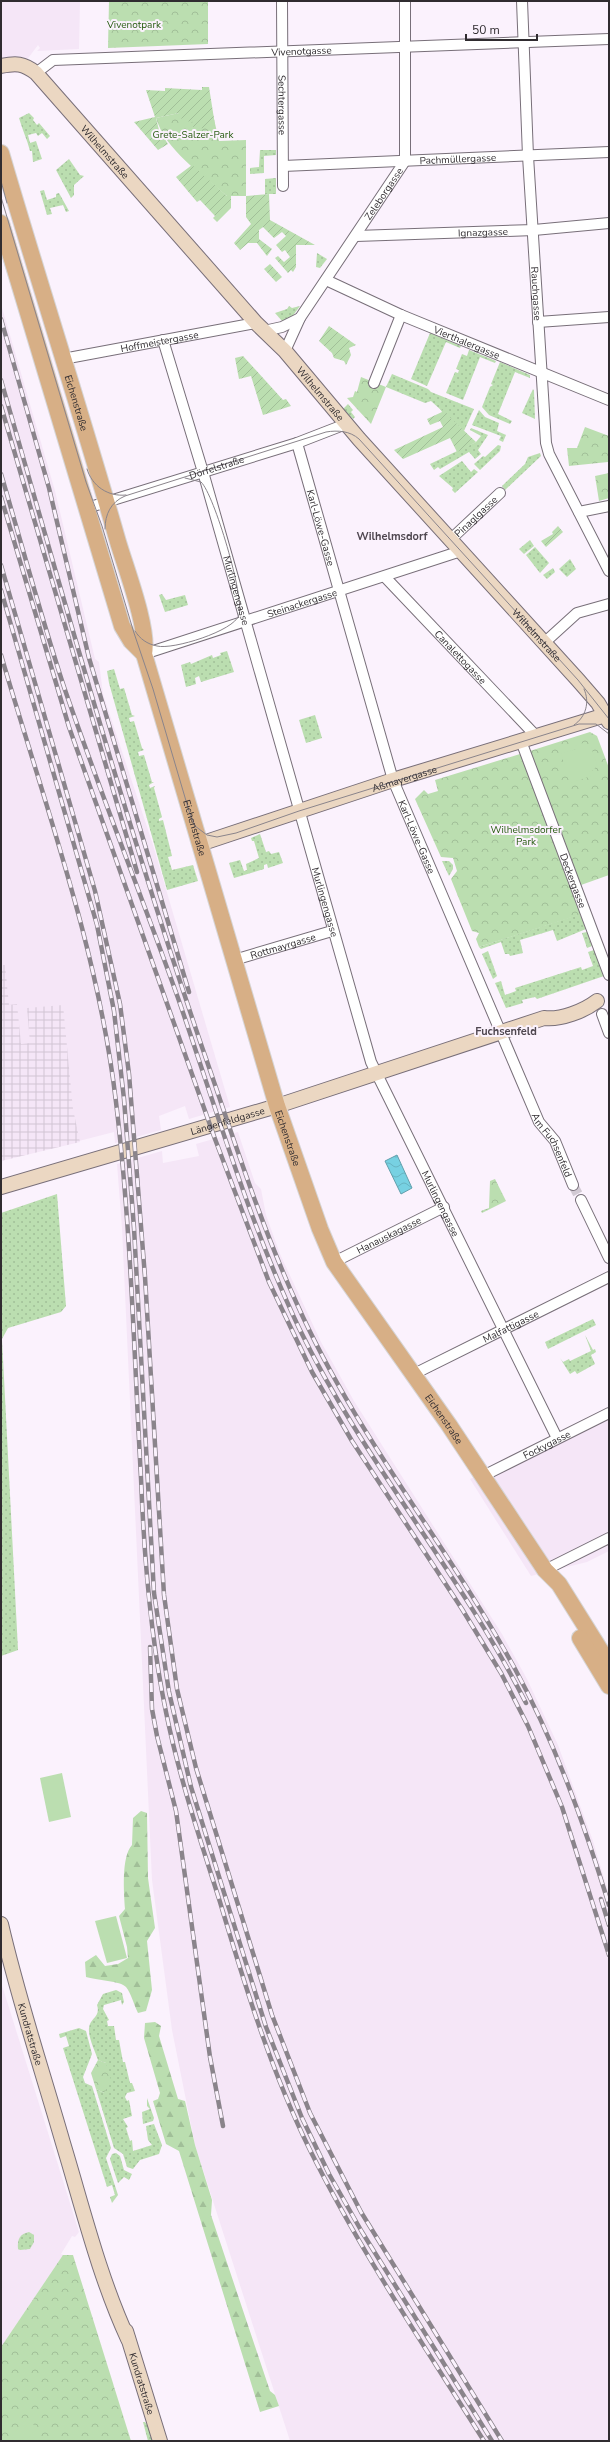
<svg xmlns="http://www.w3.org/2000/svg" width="610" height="2442" font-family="'Nunito Sans',sans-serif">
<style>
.built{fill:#f5e6f7}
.industrial{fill:url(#industrial-grid)}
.grass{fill:url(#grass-dots)}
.forest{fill:url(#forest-firs)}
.park{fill:url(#park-crowns)}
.garden{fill:url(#garden-furrows)}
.pitch{fill:#bbdeb0}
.water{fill:url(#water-waves);stroke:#62a0ad}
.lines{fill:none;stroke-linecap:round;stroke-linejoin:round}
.street-tunnel{stroke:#d2cad4;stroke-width:10;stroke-dasharray:10 5;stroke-linecap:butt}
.street-casing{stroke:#786f79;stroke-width:12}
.secondary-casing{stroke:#786f79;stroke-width:16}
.primary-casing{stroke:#d6d5d6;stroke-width:18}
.street{stroke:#fff;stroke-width:10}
.secondary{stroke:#ebd7c2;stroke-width:14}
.primary{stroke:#d7af86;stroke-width:16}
.tram{stroke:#8a848b;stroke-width:1}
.rail-casing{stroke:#8a848b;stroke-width:4.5}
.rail{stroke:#fbf2fd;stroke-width:3;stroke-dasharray:9;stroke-linecap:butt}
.labels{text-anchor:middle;stroke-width:4;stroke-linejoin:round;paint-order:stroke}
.park-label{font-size:10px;fill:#275c10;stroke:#fbf2fd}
.street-label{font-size:10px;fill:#302c30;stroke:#fbf2fd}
.neighbourhood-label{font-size:11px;font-weight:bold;fill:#4f4750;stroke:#fbf2fd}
</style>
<defs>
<pattern id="industrial-grid" width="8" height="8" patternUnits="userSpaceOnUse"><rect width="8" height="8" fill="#f5e6f7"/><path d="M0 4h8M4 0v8" fill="none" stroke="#d2c5d4"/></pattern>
<pattern id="grass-dots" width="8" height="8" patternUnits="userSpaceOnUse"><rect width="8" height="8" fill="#bbdeb0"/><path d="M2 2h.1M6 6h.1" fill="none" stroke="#a1bf98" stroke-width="1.8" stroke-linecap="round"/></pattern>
<pattern id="forest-firs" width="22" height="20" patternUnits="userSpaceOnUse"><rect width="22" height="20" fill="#bbdeb0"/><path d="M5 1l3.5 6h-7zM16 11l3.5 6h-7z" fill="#a1bf98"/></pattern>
<pattern id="park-crowns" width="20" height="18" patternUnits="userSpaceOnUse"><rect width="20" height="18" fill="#bbdeb0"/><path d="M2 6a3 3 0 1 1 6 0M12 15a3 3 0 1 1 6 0" fill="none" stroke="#a1bf98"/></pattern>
<pattern id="garden-furrows" width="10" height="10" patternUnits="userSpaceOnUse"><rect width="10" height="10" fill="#bbdeb0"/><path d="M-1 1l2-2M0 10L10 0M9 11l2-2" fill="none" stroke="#a1bf98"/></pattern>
<pattern id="water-waves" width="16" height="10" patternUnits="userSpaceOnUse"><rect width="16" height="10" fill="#77d1e2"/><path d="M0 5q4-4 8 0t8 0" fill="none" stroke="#67b4c2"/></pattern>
</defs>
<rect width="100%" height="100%" fill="#fbf2fd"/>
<g class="built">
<path d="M1,1h79l-1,48 -42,2 3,-3 -2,-3 -21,28h-14l-2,3z"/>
<path d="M1,304l54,187 40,168 4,3 4,32 50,151 77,262 -41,12 -4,-13 -26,10 2,14 -46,13 -1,-11 -113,29z"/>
<path d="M238,1132l17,51 6,6 5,26 14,39 41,88 33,59 148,233 25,45 31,66 35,96 16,54v546h-319l-95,-296 -23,-115 -20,-150 -30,-652 -5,-64 45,-13 1,12 36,-7 -3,-12z"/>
<path d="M609,1413v138l-22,11 -56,14 -61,-97z"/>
<path d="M1,1982l78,250 -4,5 -3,-1 -11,18 2,1 -62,92z"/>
</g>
<path class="industrial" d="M1,965h4l4,40 8,-1 4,40 9,-1 -3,-35 36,-3 10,104 7,33 -79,19z"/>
<g class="grass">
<path d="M29,113l5,5 -1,2 4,5 2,-2 11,13 -3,3 -5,-6 -4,3 -2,-3 -8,2 2,8 6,-2 6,18 -9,3 -1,-11h-2c-3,-12 -8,-22 -11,-33z"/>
<path d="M260,150h16v5l-12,1v17l-14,1v-6l9,-1z"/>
<path d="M69,159l11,16 4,1 -10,9v10l-3,3 -15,-28z"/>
<path d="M276,178v16h-11v-15z"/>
<path d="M44,190l3,10 9,-3v-3l3,-1 10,18 -3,1 -3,-7 -13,3 2,6 -5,1 -7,-24z"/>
<path d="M1,239l31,115 -31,-101z"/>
<path d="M317,253l10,6 -7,9 -4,-1z"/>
<path d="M289,306l3,2 8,-2 -8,11 -10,4 -7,-8 12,-4z"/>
<path d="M430,333l31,13 -1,2 -14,-6 -19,44 -16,-7z"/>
<path d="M469,350l27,11 -1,2 -15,-6 -17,43 -17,-7 9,-21 3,1 1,-3 -3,-1 6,-15 5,2z"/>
<path d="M500,362l30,13v3l-15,-6 -17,42 14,7 -2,3 -21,-9 -7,-8 8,-20 3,-2 -2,-1z"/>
<path d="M392,374l36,15 3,3 43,17 -10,22 -33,-30 -6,2 -39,-16z"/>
<path d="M533,389l1,2 1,28 -13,-6z"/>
<path d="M348,404l5,6 -2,2 4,5 -2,2 -10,-10z"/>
<path d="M479,410l6,7 14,6 -2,8 9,4 -3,7 -4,-2 2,-4 -29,-11z"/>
<path d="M471,428l17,7 -10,15 3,4 -6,5 -6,-7 -29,17 -2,-2 -4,3 -4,-6 46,-22 5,-6 -11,-6z"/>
<path d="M498,445l3,1 -1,5 -20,19 -6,-6 9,-8 2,1z"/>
<path d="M540,453l1,3 -36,34 -3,-4 23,-22 3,-7z"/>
<path d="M462,461l9,11 3,-3 4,3 -23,21 -3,-3 1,-2 -14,-12z"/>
<path d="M530,540l4,6 -10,8 -5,-5z"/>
<path d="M535,547l14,16 -9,10 -14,-18z"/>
<path d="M570,559l6,10 -9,8 -8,-8z"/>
<path d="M553,568l2,4 -8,7 -4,-4z"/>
<path d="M162,594l4,6 19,-5 3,10 -23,7 -6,-17z"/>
<path d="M227,651l7,21 -33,10 -2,-6 -4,2 1,6 -10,3 -5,-22 9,-3 1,2 21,-9 1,3 8,-3 -1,-2z"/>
<path d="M114,669l6,20 4,-1 8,27 3,1 -6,2 1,4 4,-1 8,27 2,2 -6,2 1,4 5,-1 8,27h2l-5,3 1,3 5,-2 -1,2 8,29 -3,2v2l4,-1 9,36 -4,1 4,13 21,-5 5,16 -31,9 -58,-207 -2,-12z"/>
<path d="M315,715l7,23 -16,5 -7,-23z"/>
<path d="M260,834l6,18 3,-1 2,3 8,-2 4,11 -15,5 -1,-4 -3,1v4l-30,9 -5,-15 11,-3 4,11 3,-1 -1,-6 13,-6 -5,-17h-2l-1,-3z"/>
<path d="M442,861h7l4,4v4l-4,7z"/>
<path d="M580,914l6,15 -29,12 -4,-11 -33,10 3,13 -13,3 -1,-2h-4l-4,-12 -20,7 -2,-2z"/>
<path d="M587,932l5,14 -5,2 -5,-15z"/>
<path d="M594,950l10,26 -67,23 -2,-2 -13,3 1,3 -17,5 -11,-25 6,-2 4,14 11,-4 -1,-3 66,-21 1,3 11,-4 -5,-14z"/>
<path d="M488,951l9,25 -4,3 -11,-25z"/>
<path d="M57,1194l9,112 -5,6 -53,16 -6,11 16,311 -17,6v-443z"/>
<path d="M593,1319l3,6 -48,24 -3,-7z"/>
<path d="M585,1335l8,15 2,-1 1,3 -5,3 4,9 -18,10 -2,-3 -5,3 -10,-16 3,4 6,-3 1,2 21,-10z"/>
<path d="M116,1990l6,3 2,9 -2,3 -1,-5 -17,5 -1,4 6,11 -2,1 1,5h6l2,14h3l4,22h2l5,21h2l3,8 -8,2 -2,4 2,4 2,-1 3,16 -9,3 5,8 -2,1 4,13 2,-1 1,11 19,-6 -4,-5 -2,-14 8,-2 8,21 -3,9 -19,6 -7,9 -6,-2 -4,-13 -9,-6 -18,-59 8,4 2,-30 -8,-3c-3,-9 -10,-23 -9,-32 1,-10 12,-11 8,-23l6,-11z"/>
<path d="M79,2028l7,3 6,23 -9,23 2,6 7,3 19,62 -5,10 12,37 -6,8 -2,-6 5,-2 -3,-10 -5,2 -44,-139 6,-2 -3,-10 -6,2 -1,-4z"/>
<path d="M147,2098l7,20 -1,3 -10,3 -1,-12 8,-3 -3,-3z"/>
<path d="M116,2153l4,3 4,14 8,4 -3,6 -5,-3 -6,6 -8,-24 2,-5z"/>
<path d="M29,2232l5,3v7l-4,7 -10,1 -2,-1c-1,-10 2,-15 11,-17z"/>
<path d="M143,2422h2l5,6 2,13h-4z"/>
</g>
<g class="forest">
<path d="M141,1811l6,2 1,65 7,50 -8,13 5,49 -6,21 -8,2c-4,-8 -7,-20 -12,-26 -5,-6 -30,-7 -40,-10l-1,-15 11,-7 9,11 13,-2 10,-6 -1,-11 -8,-31 6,-7c-1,-16 -4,-52 7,-64l1,-27z"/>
<path d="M155,2022l6,4 -2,10 19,63 7,2 10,44 17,55 -1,15 59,176 5,4 4,11 -19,6 -81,-261 -13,-7 -13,-43 5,-2 2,-6 -16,-55 1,-15z"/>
</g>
<g class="park">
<path d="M109,1h99v43l-100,4z"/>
<path d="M211,106l8,35 27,-1v56h-19c-26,-23 -61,-45 -71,-78z"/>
<path d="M361,377l25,10 -15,37 -24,-26 6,-1 2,-6 2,1z"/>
<path d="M585,427l24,9v28l-1,-2 -39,4 -2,-18h10z"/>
<path d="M609,473v25l-10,3 -4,-25z"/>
<path d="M590,732l7,4 12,32v107l-28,10 10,26 -112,36 -3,-8 3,-6 -7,-2 -21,-52 6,-8 -4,-13 -12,-1 -26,-58 9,-9 4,4 10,-3 -3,-11 85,-26 5,5 5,-8z"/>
<path d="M495,1179l11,22 -24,12 -1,-2 8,-3 1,-27z"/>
<path d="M98,2060l8,3 5,17 -7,13 -8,-4 -5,-16z"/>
<path d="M63,2255h10l58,186h-130v-94z"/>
</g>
<g class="garden">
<path d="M202,87h7l6,38 -21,5 -2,-9 -9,1 -4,-9 -23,5 3,12 9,14 -10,6 -24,-28 21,-5 -9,-27 19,1v-3l37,2z"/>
<path d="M192,165l35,31h4v12l-14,14 -4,-4 2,-2 -15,-16 -3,2 -21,-25z"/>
<path d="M269,194l1,26 45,25h-19v22l-3,5 -2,-2 -3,3 -13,-15 3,-2 6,6 6,-5 -5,-7 -3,2 -6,-7 10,-9 -4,-4 -8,6 -11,-11 -4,3v9l13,10 -5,7 -10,-13h-9l-8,7 -6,-7 17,-19 -5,-7v-21z"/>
<path d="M270,264l12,13 -6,5 -12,-13z"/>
<path d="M329,326l27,19 -7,3 2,7 -5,10 -2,-4 -10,-3 -2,-5 -13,-12z"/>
<path d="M243,356l40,44 3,-1 5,7 -28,9 -12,-39 -12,3 -4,-21z"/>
<path d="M440,408l36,34 -19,10 -7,-14 -47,21 -9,-9 49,-23 -3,-6 -10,4 -3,-6 15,-7z"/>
<path d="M558,526l5,6 -17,15 -5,-6 12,-7 -1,-2z"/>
</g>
<g class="pitch">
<path d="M583,743l8,4 6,17 -3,6 -5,2 2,4 -20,7 -10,-29 15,-5 -1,-3z"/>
<path d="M62,1773l9,44 -22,5 -9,-44z"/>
<path d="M116,1916l11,42 -20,5 -12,-42z"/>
<path d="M27,2418l10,10 -11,13h-17l-1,-1z"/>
</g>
<path class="water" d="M397,1155l15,33 -11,6 -16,-33z"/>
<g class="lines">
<path class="street-tunnel" d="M573,1185l8,15"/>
<defs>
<g id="street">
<path id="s1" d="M282,1l1,185"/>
<path id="s2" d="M522,1l6,155 18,287 3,11 60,117"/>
<path id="s3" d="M36,73l17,-13 556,-21"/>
<path id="s4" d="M283,166l326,-14"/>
<path id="s5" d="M356,236l178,-6 75,-7"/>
<path id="s6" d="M326,280l75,35 208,85"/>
<path d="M538,322l71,-5"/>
<path d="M264,331l18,-4 18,-9"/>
<path id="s7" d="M163,340l40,132 168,590 186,376"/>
<path id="s8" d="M285,351l15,-33 105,-157v-160"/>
<path id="s9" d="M63,359l193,-36"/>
<path d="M374,383l27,-68"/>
<path id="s10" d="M297,443l96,337 146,342 16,19 18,44"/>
<path d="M87,508l210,-65 49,-19"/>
<path d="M579,512l30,-6"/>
<path id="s11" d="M450,540l50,-47"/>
<path id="s12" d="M385,577l151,159"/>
<path d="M544,643l33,-30 32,-9"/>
<path id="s13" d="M144,654l317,-103"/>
<path id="s14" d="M521,741l88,234"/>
<path id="s15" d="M234,960l98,-29"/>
<path d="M602,1014l7,19"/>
<path d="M581,1200l28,58"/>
<path id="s16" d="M334,1262l110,-55"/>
<path id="s17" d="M412,1375l197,-98"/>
<path id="s18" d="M483,1476l126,-63"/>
<path d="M545,1570l64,-32"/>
</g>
<g id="secondary">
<path id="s19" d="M1,66c15,-3 22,-3 35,7l220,250 29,28 74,88 219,241 20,23 11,19"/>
<path d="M200,844l193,-64 216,-66"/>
<path id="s20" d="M1,1187l276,-81 267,-88c17,2 40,-7 53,-17"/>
<path id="s21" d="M1,1924c17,74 41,146 62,219 20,66 36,133 65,196"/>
<path id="s22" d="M126,2331l34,110"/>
</g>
<g id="primary">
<path id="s23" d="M1,153c38,130 80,259 117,389 8,27 31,87 26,112l133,452 43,123 14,33 115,163 96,145 14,14 50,80"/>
<path d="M1,223l121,403 9,15 13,13"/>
<path d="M580,1638l29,48"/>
</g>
</defs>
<use href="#street" class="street-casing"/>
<use href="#secondary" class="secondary-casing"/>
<use href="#primary" class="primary-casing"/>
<use href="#street" class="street"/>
<use href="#secondary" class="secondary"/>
<use href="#primary" class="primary"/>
<g class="tram">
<path d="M1,181l6,22"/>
<path id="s24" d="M1,197l85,285 16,44 32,107 19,56 36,122 6,15 12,9 10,2 19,-4 63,-22 280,-87h17l13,10"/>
<path d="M87,469c5,17 21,28 39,26"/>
<path id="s25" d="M105,529c0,-15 6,-27 20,-33l201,-64c12,-2 24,-1 33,7l219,241 31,39"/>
<path d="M135,631c5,8 12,13 22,15 16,4 77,-15 82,-31 6,-17 -25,-121 -38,-133l-16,-4"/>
<path d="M574,725c12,-8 16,-23 10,-36"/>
</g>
<defs>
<g id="rail">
<path d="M1,319l48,169 40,170 100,334"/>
<path d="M1,380c64,223 126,447 201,667 30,86 57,174 95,257 58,130 149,239 217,363 41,75 70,156 95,238"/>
<path d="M1,406l136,466"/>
<path d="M1,474c21,71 40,143 63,213 36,105 77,207 114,311 38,110 71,224 121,330 64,132 161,245 227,375"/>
<path d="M1,497l68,230 146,412 54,143 43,90 40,69 110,168 39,64 27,53 34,81 47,148"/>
<path d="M1,565l94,326 25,113 9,70 16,203 19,318 13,94 19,79 76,247 38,98 51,99 141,229"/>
<path d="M1,590l96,335 17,86 10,88 10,129 20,365 15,99 22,95 75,240 36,91 27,56 33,58 130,209"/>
<path d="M1,655c43,148 97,293 115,447 15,125 18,251 25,376 3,79 9,157 25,234 13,65 34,127 54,190 25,84 51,169 90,248 50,101 114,195 174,291"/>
<path d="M150,1647l2,62 5,27 19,75 34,246 13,69"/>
<path d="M601,1899l8,26"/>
</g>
</defs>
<use href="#rail" class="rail-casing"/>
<use href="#rail" class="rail"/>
</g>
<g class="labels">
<g class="park-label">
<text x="134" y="28">Vivenotpark</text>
<text x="193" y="138">Grete-Salzer-Park</text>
<text x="526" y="833">Wilhelmsdorfer<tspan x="526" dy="12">Park</tspan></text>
</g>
<g class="street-label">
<text dy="4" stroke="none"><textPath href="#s3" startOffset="270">Vivenotgasse</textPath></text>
<text dy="4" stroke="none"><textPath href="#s1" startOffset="104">Sechtergasse</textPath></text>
<text dy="4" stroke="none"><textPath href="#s19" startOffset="142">Wilhelmstraße</textPath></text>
<text dy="4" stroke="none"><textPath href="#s4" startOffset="175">Pachmüllergasse</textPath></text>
<text dy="4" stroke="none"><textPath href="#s8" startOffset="186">Zeleborgasse</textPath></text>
<text dy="4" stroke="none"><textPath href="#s5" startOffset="127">Ignazgasse</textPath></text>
<text dy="4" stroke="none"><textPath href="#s2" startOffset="293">Rauchgasse</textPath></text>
<text dy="4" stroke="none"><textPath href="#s9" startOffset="98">Hoffmeistergasse</textPath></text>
<text dy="4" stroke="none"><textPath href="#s6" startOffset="154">Vierthalergasse</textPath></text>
<text dy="4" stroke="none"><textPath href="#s19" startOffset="466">Wilhelmstraße</textPath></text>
<text dy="4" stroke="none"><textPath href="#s23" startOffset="261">Eichenstraße</textPath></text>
<text dy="4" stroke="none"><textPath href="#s25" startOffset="137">Dörfelstraße</textPath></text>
<text dy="4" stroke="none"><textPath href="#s11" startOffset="35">Pinaglgasse</textPath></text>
<text dy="4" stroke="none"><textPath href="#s10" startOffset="88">Karl-Löwe-Gasse</textPath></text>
<text dy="4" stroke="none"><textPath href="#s7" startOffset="261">Murlingengasse</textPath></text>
<text dy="4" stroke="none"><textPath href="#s13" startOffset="166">Steinackergasse</textPath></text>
<text dy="4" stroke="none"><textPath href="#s19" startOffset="790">Wilhelmstraße</textPath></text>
<text dy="4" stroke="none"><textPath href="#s12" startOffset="110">Canalettogasse</textPath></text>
<text dy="4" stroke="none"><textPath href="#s24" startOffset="880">Aßmayergasse</textPath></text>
<text dy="4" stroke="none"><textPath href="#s23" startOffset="703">Eichenstraße</textPath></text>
<text dy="4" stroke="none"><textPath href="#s10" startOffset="412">Karl-Löwe-Gasse</textPath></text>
<text dy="4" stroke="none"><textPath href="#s14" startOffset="149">Deckergasse</textPath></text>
<text dy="4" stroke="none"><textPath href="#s7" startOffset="585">Murlingengasse</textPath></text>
<text dy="4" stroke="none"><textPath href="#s15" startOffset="51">Rottmayrgasse</textPath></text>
<text dy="4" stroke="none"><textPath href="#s20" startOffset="236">Längenfeldgasse</textPath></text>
<text dy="4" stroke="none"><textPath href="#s23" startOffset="1027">Eichenstraße</textPath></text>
<text dy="4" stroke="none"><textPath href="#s10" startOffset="749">Am Fuchsenfeld</textPath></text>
<text dy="4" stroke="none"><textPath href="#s7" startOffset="909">Murlingengasse</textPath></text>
<text dy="4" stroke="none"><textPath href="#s16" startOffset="61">Hanauskagasse</textPath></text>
<text dy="4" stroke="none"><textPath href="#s17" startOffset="110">Malfattigasse</textPath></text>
<text dy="4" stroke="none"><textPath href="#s23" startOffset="1351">Eichenstraße</textPath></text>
<text dy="4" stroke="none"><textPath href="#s18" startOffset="71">Fockygasse</textPath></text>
<text dy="4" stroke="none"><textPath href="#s21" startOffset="114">Kundratstraße</textPath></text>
<text dy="4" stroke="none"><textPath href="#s22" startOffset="55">Kundratstraße</textPath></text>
</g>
<g class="neighbourhood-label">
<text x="392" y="540">Wilhelmsdorf</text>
<text x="506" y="1035">Fuchsenfeld</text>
</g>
</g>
<rect width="610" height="2442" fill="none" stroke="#302c30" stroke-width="4"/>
<path d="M466 34v6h71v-6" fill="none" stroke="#302c30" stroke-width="2"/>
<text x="472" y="34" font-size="12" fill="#302c30" stroke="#fbf2fd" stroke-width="3" paint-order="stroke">50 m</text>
</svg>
